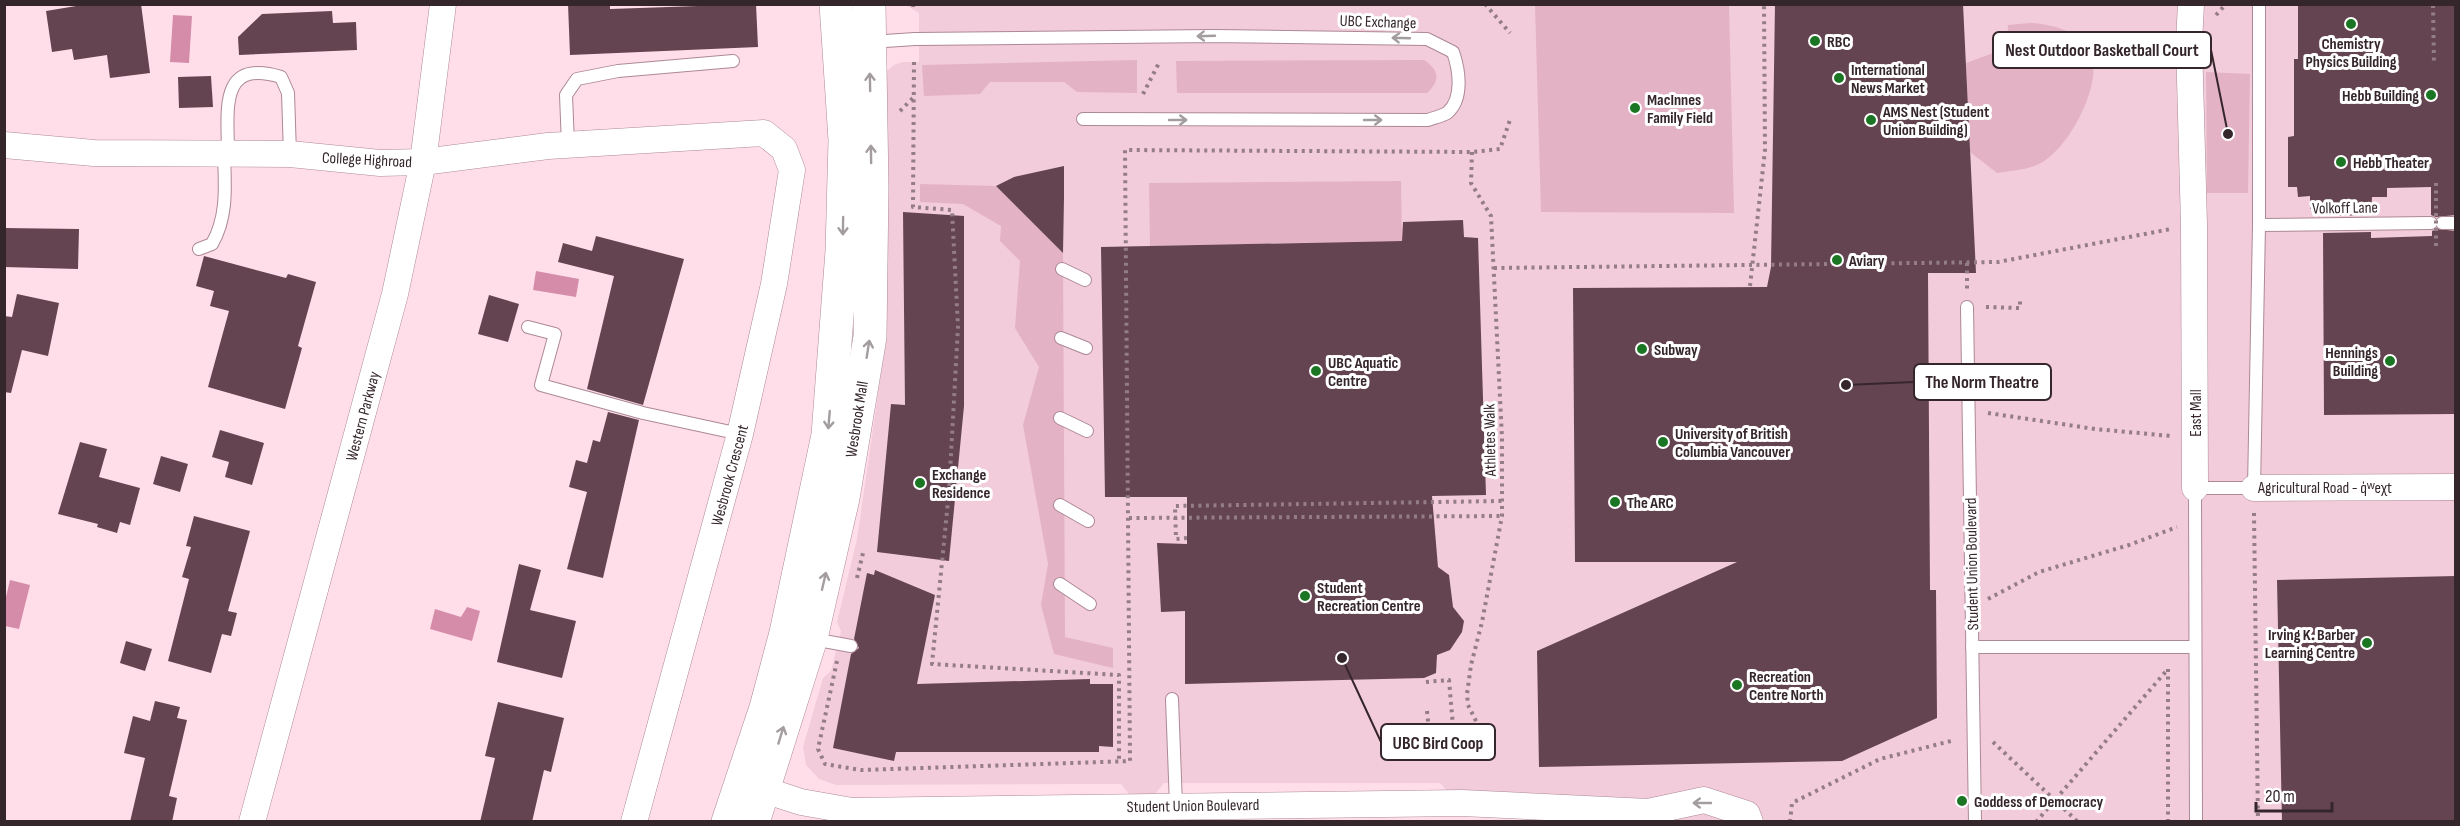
<svg xmlns="http://www.w3.org/2000/svg" width="2460" height="826" font-family="'Sofia Sans Condensed',sans-serif">
<style>
.built{fill:#f2ccda}
.green{fill:#e4b2c5}
.water{fill:#d58ca9}
.building{fill:#654451}
.lines{fill:none;stroke-linecap:round;stroke-linejoin:round}
.lane-casing{stroke:#ad8896;stroke-width:14}
.street-casing{stroke:#ad8896;stroke-width:27}
.secondary-casing{stroke:#ad8896;stroke-width:34}
.path{stroke:#947d86;stroke-width:4;stroke-dasharray:3 4.5;stroke-linecap:butt}
.lane{stroke:#fff;stroke-width:12}
.street{stroke:#fff;stroke-width:26}
.secondary{stroke:#fff;stroke-width:33}
.path-bridge{stroke:#947d86;stroke-width:4;stroke-dasharray:3 4.5;stroke-linecap:butt}
.oneway{stroke:#a49da0}
.poi-dot{fill:#1b7624;stroke:#fff;stroke-width:2}
.labels{text-anchor:middle;stroke-width:6;stroke-linejoin:round;paint-order:stroke}
.street-label{font-size:16px;fill:#35262c;stroke:#fff}
.poi-label{font-size:16px;font-weight:bold;fill:#35262c;stroke:#fff;text-anchor:start}
.leader{fill:none;stroke:#35262c;stroke-width:2}
.callout-dot{fill:#35262c;stroke:#fff;stroke-width:2}
.callout{fill:#fff;stroke:#35262c;stroke-width:2}
.callout-label{font-size:18px;text-anchor:middle;font-weight:bold;fill:#35262c}
</style>
<rect width="100%" height="100%" fill="#ffdeea"/>
<path class="built" d="M906,5h1549v816l-892,1 -114,-29 -9,-10h-276l-9,11h-26l-8,-10 -285,1 -17,-6 -13,-14 -3,-18 20,-69 8,-7 10,-40 -4,-9 20,-83 28,-193v-267l2,-8 7,-6 8,-3h17v-49z"/>
<g class="green">
<path d="M1535,5h194l5,208 -193,-1z"/>
<path d="M2030,23c20,1 50,8 60,28 15,31 -21,97 -49,112 -13,7 -30,8 -44,10l-27,-21 -4,-89 41,-15 1,-23z"/>
<path d="M1137,60v33l-60,-1 -13,-10h-74l-10,12 -56,2 -2,-31z"/>
<path d="M1424,60c15,10 17,20 3,33h-250l-1,-32z"/>
<path d="M2206,72l44,2 -2,119h-41z"/>
<path d="M1401,181l1,60 -252,5 -1,-63z"/>
<path d="M920,184l76,2 67,67 2,384 48,11v20l-59,-14 -13,-49 7,-41 -25,-139 16,-58 -24,-39 5,-67 -20,-20 1,-15 -38,-22 -43,-2z"/>
</g>
<g class="water">
<path d="M173,15l19,1 -3,47 -19,-1z"/>
<path d="M536,271l43,8 -3,18 -43,-7z"/>
<path d="M10,580l20,5 -11,44 -14,-3v-25z"/>
<path d="M467,607l13,4 -8,30 -42,-12 5,-20 26,8z"/>
</g>
<g class="building">
<path d="M88,4h53l9,69 -40,5 -3,-23 -33,5 -2,-11 -20,3 -6,-41z"/>
<path d="M568,4h42v5l146,-5 2,43 -188,8z"/>
<path d="M1775,4h188l13,269h-48l2,317h6l1,128 -95,43 -303,6 -2,-116 200,-89h-162l-2,-274 194,-1 4,-20z"/>
<path d="M2298,4h158v211l-20,2 -5,-2v-28l-44,1v9h-15l-1,18 -49,1v-7h-12v-13l-12,1 -1,-10h-9v-50l6,-1v-77h4z"/>
<path d="M332,11l1,12 23,-1 1,28 -118,5 -1,-18 24,-23z"/>
<path d="M211,76l2,31 -34,1 -1,-31z"/>
<path d="M1064,166v32l-1,55 -67,-67 18,-9z"/>
<path d="M903,212l61,4v190l-15,155 -72,-9 14,-148 14,1z"/>
<path d="M1463,220l1,17 14,1 8,257 -54,1 6,71 11,8 4,32 11,14 -2,11 -12,18 -13,5 -1,18 -12,5 -239,6v-73l-24,1 -4,-69 30,1v-47h-82l-4,-250 301,-6 1,-19z"/>
<path d="M4,228l75,1 -1,40 -74,-2z"/>
<path d="M2437,229l19,2v183l-132,1 -1,-182 48,-1v6l61,-2v-5z"/>
<path d="M596,236l88,23 -41,146 -56,-16 27,-113 -56,-14 5,-19 29,8z"/>
<path d="M204,256l82,22 2,-4 28,8 -18,64 4,2 -17,61 -77,-22 21,-76 -19,-5 4,-15 -18,-5z"/>
<path d="M17,294l42,9 -11,53 -26,-6 -11,43 -7,-1v-76l8,1z"/>
<path d="M489,295l30,9 -11,38 -30,-8z"/>
<path d="M608,412l31,8 -36,158 -36,-9 20,-77 -18,-5 7,-27 11,3 6,-23 7,2z"/>
<path d="M220,430l44,13 -12,42 -27,-8 4,-15 -17,-5z"/>
<path d="M80,442l27,7 -8,28 41,11 -10,37 -10,-3 -3,11 -20,-6 1,-3 -40,-10z"/>
<path d="M161,456l27,8 -8,28 -27,-8z"/>
<path d="M194,516l56,15 -22,80 9,2 -6,23 -9,-2 -11,39 -43,-12 21,-82 -7,-2 9,-30 -5,-1z"/>
<path d="M519,564l22,6 -11,40 46,11 -14,57 -65,-16z"/>
<path d="M875,570l60,25 -18,89 173,-5v5h23v63l-14,-1v6h-203l-2,9 -61,-13 18,-94 8,-6 -5,-9 13,-66 7,2z"/>
<path d="M2456,576v246h-174l-5,-242z"/>
<path d="M126,641l26,8 -7,22 -25,-8z"/>
<path d="M155,701l25,6 -3,11 10,2 -18,76 8,2 -5,24h-42l15,-64 -21,-5 9,-37 17,5z"/>
<path d="M498,702l66,16 -13,54 -7,-2 -12,52h-52l15,-64 -10,-2z"/>
</g>
<g class="lines">
<defs>
<g id="lane">
<path d="M870,42l45,-3 300,-3 212,3 26,13c6,17 11,47 -6,61 -5,3 -14,5 -19,7l-345,-1"/>
<path d="M568,145l-2,-50 11,-16 41,-8 115,-10"/>
<path d="M228,154c0,-43 -10,-96 53,-77l7,16 2,61"/>
<path d="M2442,223h14"/>
<path d="M2259,225l172,-2"/>
<path d="M199,249l13,-5c16,-28 13,-58 12,-90"/>
<path d="M1062,269l23,11"/>
<path d="M1967,307l8,515"/>
<path d="M528,327l27,7 -14,51 102,28 97,21"/>
<path d="M1061,338l25,10"/>
<path d="M1060,418l27,13"/>
<path d="M1060,505l28,16"/>
<path d="M1060,584l30,20"/>
<path d="M813,639l38,7"/>
<path d="M1972,647h222"/>
<path d="M1172,699l4,106"/>
<path d="M2196,822l-1,-334h59l5,-263v-221"/>
</g>
<g id="street">
<path d="M2191,4l-2,38 5,183 1,263"/>
<path d="M4,145l90,8 196,1 90,9 43,-1 125,-16 216,-13 20,16 8,21 -18,114 -34,150 -106,388"/>
<path d="M2254,488l202,-1"/>
<path d="M746,784l55,18 51,9 610,-8 186,9 56,-12 43,14 3,8"/>
<path d="M252,822l143,-528 28,-132 20,-158"/>
</g>
<g id="secondary">
<path d="M728,822l38,-114 20,-75 42,-198 14,-184 3,-111 -9,-136"/>
<path d="M753,822l58,-184 32,-140 27,-161 2,-149 -3,-184"/>
</g>
</defs>
<use href="#lane" class="lane-casing"/>
<use href="#street" class="street-casing"/>
<use href="#secondary" class="secondary-casing"/>
<g class="path">
<path d="M913,4l1,7"/>
<path d="M1485,4l25,29"/>
<path d="M2433,5l1,60"/>
<path d="M2216,15l10,-11"/>
<path d="M914,62l-1,145 39,3 6,117 -9,164 -17,173 187,11v86"/>
<path d="M1143,94l17,-33"/>
<path d="M900,111l14,-14"/>
<path d="M1472,152l-1,31 20,33 11,222v78l-20,106 -11,43 -4,29 1,11 11,22"/>
<path d="M1967,263v26"/>
<path d="M1494,268l504,-6 173,-33"/>
<path d="M1750,286l15,-136 -1,-146"/>
<path d="M1986,307l34,1v-11"/>
<path d="M1988,413l107,16 76,7"/>
<path d="M2254,513l4,309"/>
<path d="M1129,518l373,-2"/>
<path d="M1187,538l-11,1 -1,-33 327,-5"/>
<path d="M857,578l6,-25"/>
<path d="M1988,599l51,-27 90,-27 48,-18"/>
<path d="M837,661l-19,88 7,15 36,6 269,-9 -5,-611 347,2 28,-3 11,-32"/>
<path d="M1426,682l23,-2 6,69"/>
<path d="M1427,711l2,19"/>
<path d="M1993,742l85,80"/>
<path d="M1790,822l2,-19 88,-44 75,-19"/>
<path d="M2036,822l132,-153"/>
<path d="M2168,822v-153"/>
</g>
<use href="#lane" class="lane"/>
<use href="#street" class="street"/>
<use href="#secondary" class="secondary"/>
<path class="path-bridge" d="M2436,183v67"/>
</g>
<defs><path id="oneway-shaft" d="M-6 0H5M1.5-3L5.5 0L1.5 3" fill="none" stroke-width="1.6" stroke-linecap="round" stroke-linejoin="round" transform="scale(1.5)"/></defs>
<g class="oneway">
<use href="#oneway-shaft" transform="translate(1206 36) rotate(178)"/>
<use href="#oneway-shaft" transform="translate(1401 38) rotate(-178)"/>
<use href="#oneway-shaft" transform="translate(870 82) rotate(-91)"/>
<use href="#oneway-shaft" transform="translate(1178 120)"/>
<use href="#oneway-shaft" transform="translate(1373 120)"/>
<use href="#oneway-shaft" transform="translate(871 154) rotate(-91)"/>
<use href="#oneway-shaft" transform="translate(843 226) rotate(91)"/>
<use href="#oneway-shaft" transform="translate(868 349) rotate(-81)"/>
<use href="#oneway-shaft" transform="translate(829 420) rotate(95)"/>
<use href="#oneway-shaft" transform="translate(824 581) rotate(-77)"/>
<use href="#oneway-shaft" transform="translate(781 735) rotate(-73)"/>
<use href="#oneway-shaft" transform="translate(1702 803) rotate(180)"/>
</g>
<g class="poi-dot">
<circle cx="2351" cy="24" r="6"/>
<circle cx="1815" cy="41" r="6"/>
<circle cx="1839" cy="78" r="6"/>
<circle cx="2431" cy="95" r="6"/>
<circle cx="1635" cy="108" r="6"/>
<circle cx="1871" cy="120" r="6"/>
<circle cx="2341" cy="162" r="6"/>
<circle cx="1837" cy="260" r="6"/>
<circle cx="1642" cy="349" r="6"/>
<circle cx="2390" cy="361" r="6"/>
<circle cx="1316" cy="371" r="6"/>
<circle cx="1663" cy="442" r="6"/>
<circle cx="920" cy="483" r="6"/>
<circle cx="1615" cy="502" r="6"/>
<circle cx="1305" cy="596" r="6"/>
<circle cx="2367" cy="643" r="6"/>
<circle cx="1737" cy="685" r="6"/>
<circle cx="1962" cy="801" r="6"/>
</g>
<g class="labels">
<g class="street-label">
<text transform="translate(1378 21) rotate(2)" y="6">UBC Exchange</text>
<text transform="translate(367 159) rotate(3)" y="6">College Highroad</text>
<text transform="translate(2345 207) rotate(-1)" y="6">Volkoff Lane</text>
<text transform="translate(2195 413) rotate(-90)" y="6">East Mall</text>
<text transform="translate(362 416) rotate(-75)" y="6">Western Parkway</text>
<text transform="translate(856 419) rotate(-81)" y="6">Wesbrook Mall</text>
<text transform="translate(1489 440) rotate(-91)" y="6">Athletes Walk</text>
<text transform="translate(729 475) rotate(-75)" y="6">Wesbrook Crescent</text>
<text x="2325" y="493">Agricultural Road - q̓ʷeχt</text>
<text transform="translate(1971 564) rotate(-91)" y="6">Student Union Boulevard</text>
<text transform="translate(1193 805) rotate(-1)" y="6">Student Union Boulevard</text>
</g>
<g class="poi-label">
<text x="1827" y="47">RBC</text>
<text x="2351" y="49" text-anchor="middle">Chemistry<tspan x="2351" dy="18">Physics Building</tspan></text>
<text x="1851" y="75">International<tspan x="1851" dy="18">News Market</tspan></text>
<text x="2419" y="101" text-anchor="end">Hebb Building</text>
<text x="1647" y="105">MacInnes<tspan x="1647" dy="18">Family Field</tspan></text>
<text x="1883" y="117">AMS Nest (Student<tspan x="1883" dy="18">Union Building)</tspan></text>
<text x="2353" y="168">Hebb Theater</text>
<text x="1849" y="266">Aviary</text>
<text x="1654" y="355">Subway</text>
<text x="2378" y="358" text-anchor="end">Hennings<tspan x="2378" dy="18">Building</tspan></text>
<text x="1328" y="368">UBC Aquatic<tspan x="1328" dy="18">Centre</tspan></text>
<text x="1675" y="439">University of British<tspan x="1675" dy="18">Columbia Vancouver</tspan></text>
<text x="932" y="480">Exchange<tspan x="932" dy="18">Residence</tspan></text>
<text x="1627" y="508">The ARC</text>
<text x="1317" y="593">Student<tspan x="1317" dy="18">Recreation Centre</tspan></text>
<text x="2355" y="640" text-anchor="end">Irving K. Barber<tspan x="2355" dy="18">Learning Centre</tspan></text>
<text x="1749" y="682">Recreation<tspan x="1749" dy="18">Centre North</tspan></text>
<text x="1974" y="807">Goddess of Democracy</text>
</g>
</g>
<path class="leader" d="M2228 134L2211 50M1846 385L1914 382M1342 658L1381 742"/>
<g class="callout-dot">
<circle cx="2228" cy="134" r="6"/>
<circle cx="1846" cy="385" r="6"/>
<circle cx="1342" cy="658" r="6"/>
</g>
<g class="callout">
<rect x="1993" y="32" width="218" height="36" rx="6"/>
<rect x="1914" y="364" width="137" height="36" rx="6"/>
<rect x="1381" y="724" width="114" height="36" rx="6"/>
</g>
<g class="callout-label">
<text x="2102" y="56">Nest Outdoor Basketball Court</text>
<text x="1982" y="388">The Norm Theatre</text>
<text x="1438" y="749">UBC Bird Coop</text>
</g>
<rect width="2460" height="826" fill="none" stroke="#35262c" stroke-width="12"/>
<path d="M2256 802v9h76v-9" fill="none" stroke="#35262c" stroke-width="3"/>
<text x="2265" y="802" font-size="18" fill="#35262c" stroke="#ffffff" stroke-width="4.5" paint-order="stroke">20 m</text>
</svg>
